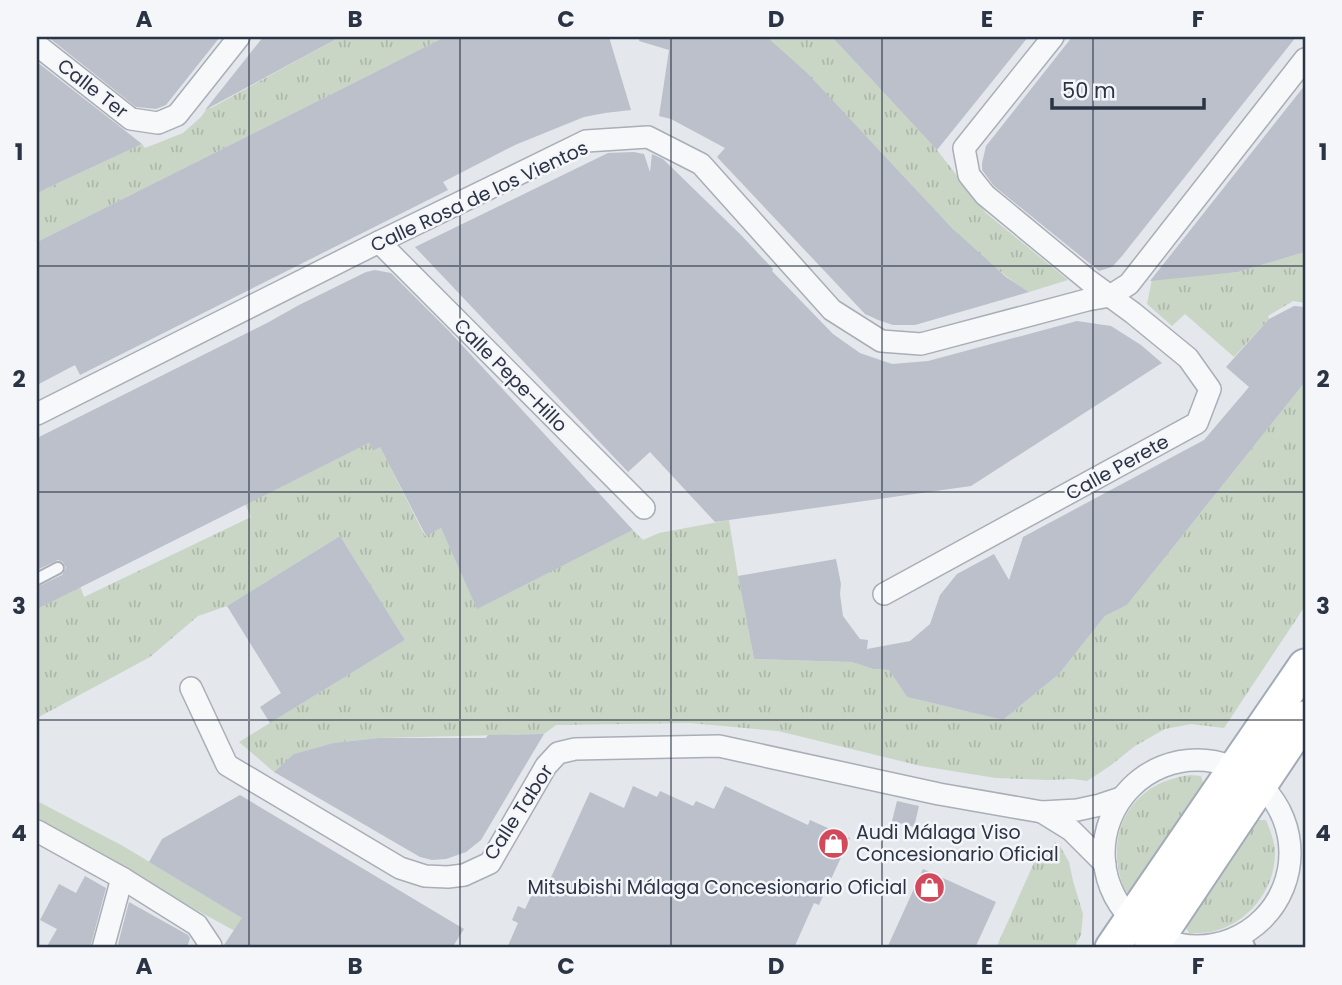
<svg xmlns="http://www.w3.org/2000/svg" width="1342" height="985" font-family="Poppins,sans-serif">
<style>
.grass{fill:url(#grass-tufts)}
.garden{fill:#c9d6c5}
.building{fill:#bbc0ca}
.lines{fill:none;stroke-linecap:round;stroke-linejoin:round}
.service-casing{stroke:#a9aeb7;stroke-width:14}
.minor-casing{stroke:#a9aeb7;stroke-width:24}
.primary-casing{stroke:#a3abb8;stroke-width:37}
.service{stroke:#f7f8fa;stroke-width:10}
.minor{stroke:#f7f8fa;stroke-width:21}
.primary{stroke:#fff;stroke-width:33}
.grid{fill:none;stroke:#2b3445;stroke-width:2;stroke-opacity:0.55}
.labels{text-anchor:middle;stroke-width:5;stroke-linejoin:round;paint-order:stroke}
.street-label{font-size:19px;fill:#2b3445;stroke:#f4f6f9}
.poi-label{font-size:19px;fill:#2b3445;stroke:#f4f6f9;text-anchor:start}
.neatline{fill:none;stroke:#2b3445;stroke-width:2.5}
.grid-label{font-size:23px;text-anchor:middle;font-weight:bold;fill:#2b3445}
</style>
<defs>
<pattern id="grass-tufts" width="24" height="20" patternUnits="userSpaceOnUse" patternTransform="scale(1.75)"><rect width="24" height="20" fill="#c9d6c5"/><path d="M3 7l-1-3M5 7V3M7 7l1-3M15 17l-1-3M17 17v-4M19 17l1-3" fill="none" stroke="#adb8ab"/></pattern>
</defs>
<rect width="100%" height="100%" fill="#e4e7ec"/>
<g class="grass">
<path d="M340,37h105l-408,205v-52l9,-1 96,-45 3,4 38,-15 18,-16 7,-10 3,1z"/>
<path d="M767,37h65l105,113 49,63 82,67 -39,12c-46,-29 -82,-69 -119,-109 -47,-50 -93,-100 -143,-146z"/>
<path d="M1305,252v51l-12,-2 -25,15 1,3 -35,38 -49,-43 -13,12 -25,-22 5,-25 86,-7z"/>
<path d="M1305,382v224l-81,122 -33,-4 -26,5 -30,17 -25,20 -23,15 -15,-2 -23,1 -53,-2 -75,-12 -143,-35 -88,-8 -134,2 -12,9 -165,4 -46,5 -38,11 -21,18 -35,-30 166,-102 -65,-104 -113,70 -29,10 -48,41 -113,61v-109l43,-23 4,11 167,-80 -6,-13 124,-61 4,8 7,-4 45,89 16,-8 36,80 156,-78 10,10 16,-7 70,-13 9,56 16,83 98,3 21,7 16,1 18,27 96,23 56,-46 46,-58 22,-11z"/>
<path d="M1191,775l10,1 3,9 -73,109 -6,-3c-23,-55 4,-109 66,-116z"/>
<path d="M1257,820h9c4,10 8,20 9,31 1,38 -27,73 -64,81 -7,1 -15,1 -22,1l-5,-9z"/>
<path d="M1055,842l5,4 9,16 4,19 10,33 -2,21 -7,13h-78l41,-92 6,4z"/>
</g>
<path class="garden" d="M37,801l86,45 169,102h-26l-229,-125z"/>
<g class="building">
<path d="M48,37h172l-54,68 -10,4 -20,-2z"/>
<path d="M263,37h77l-135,73 43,-54z"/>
<path d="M445,37h164l22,73 -26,3 -21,4 -69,28 -72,37 5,8 -368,185 -5,-10 -38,20v-143z"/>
<path d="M640,37h127l40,36 146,156 53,48 23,15 -114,33h-22l-15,-5 -13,-6 -148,-157 8,-9 -54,-29 -12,-3 10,-66 -30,-9z"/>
<path d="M832,37h196l-91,113z"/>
<path d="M1072,37h224l-174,219 -10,11 -13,4 -105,-85 -12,-16v-7l4,-17z"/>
<path d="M37,62l86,67 19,15 -105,49z"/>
<path d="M1305,85v167l-67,20 -88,9z"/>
<path d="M634,152l10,2 6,18 2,-18 11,5 78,76 32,34 -1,2 61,63 27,19 32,11 36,-3 149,-40 34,5 30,19 21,18 -191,123 -256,36 -65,-70 -22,20 -213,-225 193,-94z"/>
<path d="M375,270l16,3 57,57 185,200 -156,79 -36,-81 -15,8 -46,-89 -7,4 -4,-8 -332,166v-22l25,-12 4,-7 -3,-6 -5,-2 -21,10v-132l230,-115 32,-18 67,-33z"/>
<path d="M1294,306l11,1v75l-178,223 -22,11 -46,58 -56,46 -96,-23 -18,-27 -16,-1 -21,-7 -98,-3 -16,-83 98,-17 5,25 -1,10 3,22 17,23 8,1 -1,9 43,-8 20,-17 10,-29 17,-21 37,-20 15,26 14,-43 181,-97 45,-53 -23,-20 43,-48z"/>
<path d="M340,536l65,104 -135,83 -10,-16 21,-14 -54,-87z"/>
<path d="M544,734l-63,106 -15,12 -20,7 -14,1 -12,-3 -146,-85 20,-18 39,-11 46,-5h107l2,-3z"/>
<path d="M633,786l24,11 3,-6 33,15 3,-5 18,8 11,-23 83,39 2,-5 40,18 -31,67 -5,-2 -20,45h-287l11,-25 -6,-3 6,-14 7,3 9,-19 9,5 47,-103 34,16z"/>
<path d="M240,795l224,134 -12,19h-228v-3l18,-27 -93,-56 13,-23z"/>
<path d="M897,801l22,5 -5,21 -22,-6z"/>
<path d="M923,869l73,33 -21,46h-88z"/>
<path d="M85,876l21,12 -16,60h-44l11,-19 -17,-9 19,-36 17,9z"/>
<path d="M129,902l59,33 2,3 -3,10h-70z"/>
</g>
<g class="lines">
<defs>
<g id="service">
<path d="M37,579l21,-11"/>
<path d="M1243,933l7,15"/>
</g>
<g id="minor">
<path d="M37,45l94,74 27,4 19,-8 62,-78"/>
<path d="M379,242l265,266"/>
<path d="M37,414l342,-172 207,-101 62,-4 53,27 131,146 49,31 40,3 166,-44 23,-4 19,-12 176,-225"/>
<path d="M884,594l313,-171 13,-34 -22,-31 -55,-45 -45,-33 -103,-85 -16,-20 -5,-27 89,-111"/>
<path d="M191,688l36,77 173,103 25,8 23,1 16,-2 26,-12 56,-97 12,-13 17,-4 144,-3 220,48 103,18 35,-2 23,-5 21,-7"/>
<circle cx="1197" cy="853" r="93"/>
<path d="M1042,812l29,18 34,34"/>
<path d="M37,831l85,47 75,47 14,21v2"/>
<path d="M103,948l19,-70"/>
</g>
<g id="primary">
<path d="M1112,948l193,-282"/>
<path d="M1151,948l154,-230"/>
</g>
</defs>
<use href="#service" class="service-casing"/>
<use href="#minor" class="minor-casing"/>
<use href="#primary" class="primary-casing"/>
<use href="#service" class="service"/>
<use href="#minor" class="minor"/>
<use href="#primary" class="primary"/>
</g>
<path class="grid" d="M249,37v911M460,37v911M671,37v911M882,37v911M1093,37v911M37,266h1268M37,492h1268M37,720h1268"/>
<defs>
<symbol id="shop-disc" viewBox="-11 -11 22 22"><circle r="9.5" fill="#d1495b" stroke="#f4f6f9"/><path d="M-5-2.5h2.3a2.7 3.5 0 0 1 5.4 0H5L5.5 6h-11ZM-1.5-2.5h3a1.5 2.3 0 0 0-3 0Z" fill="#fff"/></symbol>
</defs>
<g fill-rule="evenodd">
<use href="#shop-disc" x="816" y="826" width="35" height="35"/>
<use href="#shop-disc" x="912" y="870" width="35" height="35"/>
</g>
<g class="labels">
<g class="street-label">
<text transform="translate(93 88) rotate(38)" y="7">Calle Ter</text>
<text transform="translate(479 196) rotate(-25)" y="7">Calle Rosa de los Vientos</text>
<text transform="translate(511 375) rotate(45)" y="7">Calle Pepe-Hillo</text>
<text transform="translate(1117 467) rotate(-29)" y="7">Calle Perete</text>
<text transform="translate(518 812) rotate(-57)" y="7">Calle Tabor</text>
</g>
<g class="poi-label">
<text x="856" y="839">Audi Málaga Viso<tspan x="856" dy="22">Concesionario Oficial</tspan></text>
<text x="907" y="894" text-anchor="end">Mitsubishi Málaga Concesionario Oficial</text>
</g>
</g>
<rect width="1342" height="985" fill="none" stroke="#f4f6f9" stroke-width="77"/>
<path d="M1052 98v10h152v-10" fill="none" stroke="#2b3445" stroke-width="3.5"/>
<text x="1062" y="98" font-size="21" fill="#2b3445" stroke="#f4f6f9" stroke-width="5" paint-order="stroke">50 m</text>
<rect x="38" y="38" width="1266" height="908" class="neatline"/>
<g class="grid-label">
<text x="144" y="27">A</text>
<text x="355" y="27">B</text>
<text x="566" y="27">C</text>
<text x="776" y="27">D</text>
<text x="987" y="27">E</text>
<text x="1198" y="27">F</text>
<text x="19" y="160">1</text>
<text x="1323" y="160">1</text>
<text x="19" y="387">2</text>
<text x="1323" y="387">2</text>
<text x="19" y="614">3</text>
<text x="1323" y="614">3</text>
<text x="19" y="841">4</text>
<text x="1323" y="841">4</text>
<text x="144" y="974">A</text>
<text x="355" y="974">B</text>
<text x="566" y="974">C</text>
<text x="776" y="974">D</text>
<text x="987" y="974">E</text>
<text x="1198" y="974">F</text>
</g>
</svg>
